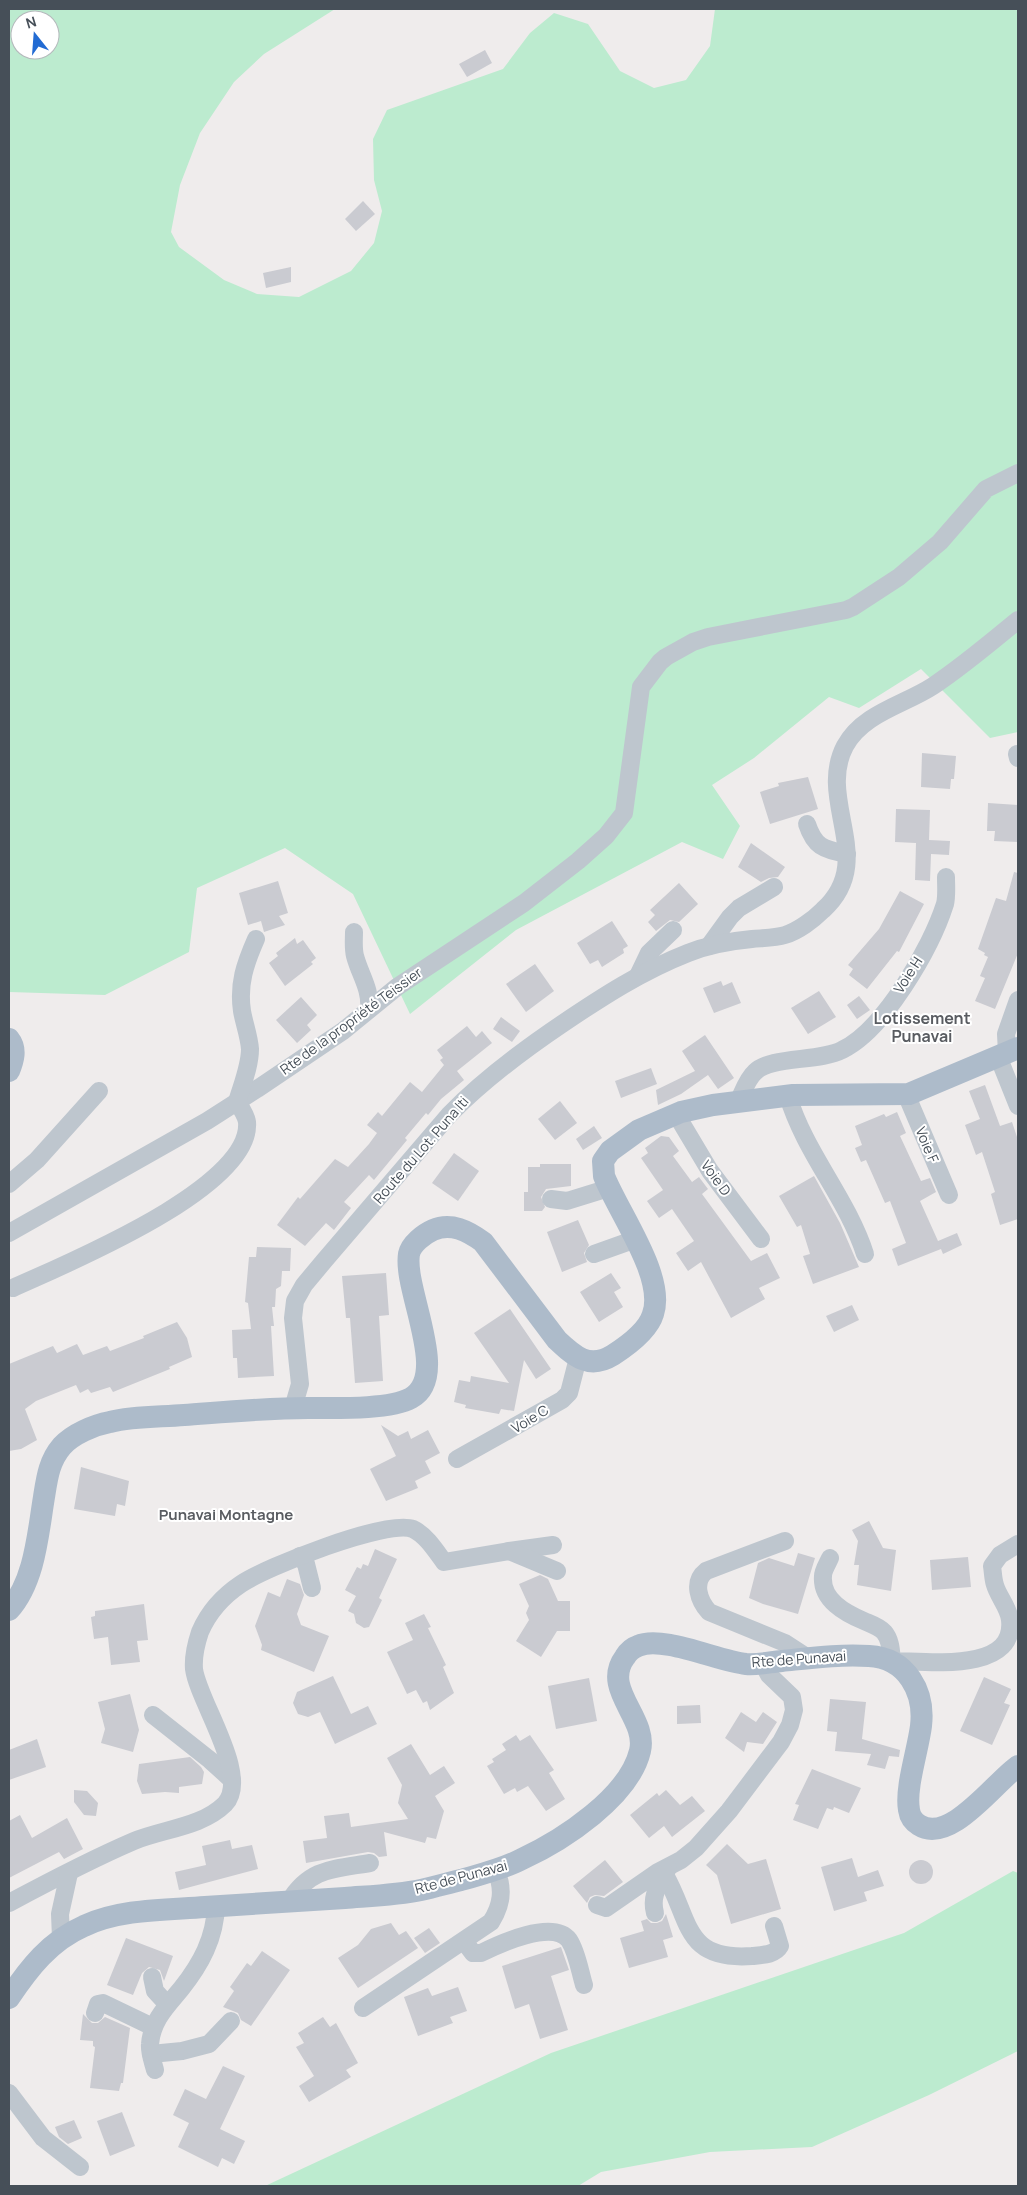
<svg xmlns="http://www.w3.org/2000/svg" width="1027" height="2195" font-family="Manrope,sans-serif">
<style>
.green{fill:#bcebcf;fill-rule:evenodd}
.building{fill:#cacbd1}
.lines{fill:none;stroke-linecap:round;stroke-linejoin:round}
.minor{stroke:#bec6ce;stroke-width:18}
.major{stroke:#adbbca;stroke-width:22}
.labels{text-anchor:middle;stroke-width:4;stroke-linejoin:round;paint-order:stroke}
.street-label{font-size:14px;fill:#464f58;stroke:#fff}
.neighbourhood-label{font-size:15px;font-weight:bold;fill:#595c61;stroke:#fff}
.quarter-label{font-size:16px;font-weight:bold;fill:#595c61;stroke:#fff}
</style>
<rect width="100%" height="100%" fill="#efecec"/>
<g class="green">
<path d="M9,9h326l-71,45 -30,28 -34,51 -20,52 -9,47 8,15 45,33 33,14 42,3 52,-26 23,-28 8,-32 -8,-31 -1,-41 14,-29 116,-41 27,-36 24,-20 34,11 32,47 34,17 32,-8 24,-34 5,-37h303v723l-28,6 -69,-69 -62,39 -30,-11 -75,61 -42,27 28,41 -17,33 -41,-17 -166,88 -106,84 -57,-120 -68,-46 -88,40 -8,64 -84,43 -96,-3zM20,20h30v30h-30z"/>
<path d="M1013,1871l5,2v178l-89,44 -117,52 -102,5 -109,20 -23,14h-313l286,-133 353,-120z"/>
</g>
<g class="building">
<path d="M485,50l7,13 -25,14 -8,-13z"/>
<path d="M363,201l12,13 -19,17 -11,-12z"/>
<path d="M291,267v15l-25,6 -3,-15z"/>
<path d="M922,753l34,3 -2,23h-3l-1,10 -29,-2z"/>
<path d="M808,777l10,32 -48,15 -10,-32 19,-6 -1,-3z"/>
<path d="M988,803l30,2v37l-24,-1 1,-10h-8z"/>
<path d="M896,809l34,1 -1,30 21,1 -1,14 -18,-1 -1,27 -15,-1 1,-37 -21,-1z"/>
<path d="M751,843l34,24 -7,10 -9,1 -8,4 -23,-15z"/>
<path d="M1014,872l4,1v80l-23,56 -20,-8 10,-23 -5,-2 8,-19 -4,-2 1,-2 -7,-4 18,-51 10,3z"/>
<path d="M278,881l10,32 -9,3 6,9 -21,7 -3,-11 -13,4 -9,-32z"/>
<path d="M679,883l19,21 -19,18 -9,-2 -14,11 -8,-9 7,-7 -5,-5z"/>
<path d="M900,891l24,13 -25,48 -2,-1 -30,38 -18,-14 4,-6 -5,-4 31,-36z"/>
<path d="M612,921l16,25 -5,3 1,4 -22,14 -4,-7 -8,4 -13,-21z"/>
<path d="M295,938l2,6 6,-4 13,18 -5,4 2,2 -28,22 -16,-23 9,-7 -2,-3z"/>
<path d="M535,964l19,27 -28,21 -20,-28z"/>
<path d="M721,981l2,5 9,-4 9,21 -27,10 -11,-25z"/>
<path d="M819,991l17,26 -28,17 -17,-26z"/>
<path d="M859,996l11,14 -13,9 -10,-14z"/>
<path d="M301,997l16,18 -10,10 4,5 -14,13 -21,-23z"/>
<path d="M501,1017l19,14 -8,11 -19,-13z"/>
<path d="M467,1026l9,11 6,-6 10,12 -35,28 7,9 -23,19 -13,16 -2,-2 -21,25 2,2 -33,40 -5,-5 -25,27 7,6 -17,22 -8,-7 -21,23 -28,-21 21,-28 2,2 35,-40 13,8 21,-23 8,-11 -10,-8 11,-13 4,4 28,-34 12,10 22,-27 -4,-5 3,-2 -6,-8z"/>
<path d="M705,1035l29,43 -16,11 -10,-14 -27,19 -23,11 -2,-15 39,-19 -13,-20z"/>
<path d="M651,1068l6,16 -36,14 -6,-17z"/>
<path d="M985,1085l15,41 12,-4 6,18v79l-18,6 -9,-31 4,-2 -13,-40 -6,3 -11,-30 15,-6 -11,-28z"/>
<path d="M560,1101l17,22 -22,17 -17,-21z"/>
<path d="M897,1112l9,21 -6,3 21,45 9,-3 6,14 -16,9 18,40 19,-8 5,12 -19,9 -2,-5 -43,17 -6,-17 14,-6 -16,-42 -5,2 -19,-43 -5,2 -6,-14 7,-3 -7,-19 29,-12 2,3z"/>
<path d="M594,1126l8,12 -19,12 -7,-11z"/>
<path d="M661,1136l8,1 10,14 -6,5 19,26 7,-5 9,12 -6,5 49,67 16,-8 13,25 -21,10 6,11 -34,19 -30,-56 -13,9 -12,-18 18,-12 -22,-32 -13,9 -12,-17 16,-11 -22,-32 7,-5 -3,-5z"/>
<path d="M454,1153l25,18 -21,30 -26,-18z"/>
<path d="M540,1164h31v22l-25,3 -5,8 4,10 -3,4h-18v-19h4v-25h12z"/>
<path d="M814,1176l26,47 19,44 -46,17 -10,-28 7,-2 -9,-29 -4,2 -18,-31z"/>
<path d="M578,1220l11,25 -5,8 3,9 -25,10 -15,-40z"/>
<path d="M257,1247l34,1 -1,23h-8l-1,15 -5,3 -1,18h-3l2,19h-3l3,50 -36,2 -1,-20h-4l-1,-28 19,-1 -3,-26 -3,-1 4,-45h7z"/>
<path d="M386,1273l3,42 -10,1 4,65 -28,2 -5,-65h-4l-4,-42z"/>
<path d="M611,1273l10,15 -7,4 9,15 -24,15 -19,-30z"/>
<path d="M852,1305l7,15 -25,12 -8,-16z"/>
<path d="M510,1309l41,60 -15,10 -12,-19 -10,51 -13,-2 -2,5 -34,-6 1,-3 -12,-3 5,-22 11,2 1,-6 38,7 -35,-50z"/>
<path d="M177,1322l10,16 5,19 -23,10 1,2 -57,23 -3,-5 -19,6 -3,-4 -8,4 -4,-8 -40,16 -11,8 12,31 -16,9 -12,2v-87l44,-18 4,7 20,-9 6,11 24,-9 3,5 34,-13 -1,-2z"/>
<path d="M381,1425l17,11 10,-5 3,8 17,-9 12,23 -15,8 6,12 -16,8 3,7 -32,13 -16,-32 26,-13z"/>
<path d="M81,1467l48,14 -4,25 -8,-2 -2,12 -41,-7z"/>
<path d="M869,1521l14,27 13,2 -5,41 -34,-6 2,-20h-5l4,-24 -6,-11z"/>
<path d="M375,1549l22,10 -18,39 3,2 -13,27 -5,1 -8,-5 -2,-9 -6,-3 8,-15 -11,-6 12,-23 4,2 2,-5 5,2z"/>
<path d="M798,1553l17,5 -17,56 -35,-10 -14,-6 9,-35 11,-5 25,8z"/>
<path d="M968,1557l3,30 -39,3 -2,-30z"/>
<path d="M540,1575l8,4 10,22h12v30h-13l-16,26 -25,-16 13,-21 -3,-7 3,-7 -10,-22z"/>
<path d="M287,1579l13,5 4,11 -7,19 4,11 28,11 -15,36 -53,-22 1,-5 -7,-19 13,-34 12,5z"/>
<path d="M144,1604l4,36 -11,1 3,21 -29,3 -3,-28 -14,2 -3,-22 4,-1v-5z"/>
<path d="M424,1614l7,13 -3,1 18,37 -3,2 11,26 -24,17 -3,-9 -4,2 -7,-13 -9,4 -20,-42 26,-12 -8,-17z"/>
<path d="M333,1676l18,38 17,-8 9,18 -42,20 -15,-32 -12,5 -10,-3 -5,-11 4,-11z"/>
<path d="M984,1677l27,12 -7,14 6,2 -18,40 -32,-14z"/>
<path d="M589,1678l8,43 -41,8 -8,-43z"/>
<path d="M130,1694l9,36 -6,22 -32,-9 4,-14 -7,-27z"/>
<path d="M830,1699l36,3 -4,37 38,11 -1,7 -10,-1 -4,13 -18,-4 4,-11 -36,-3 2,-19 -10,-1z"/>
<path d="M700,1705l1,18 -24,1v-18z"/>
<path d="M741,1712l15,10 7,-10 14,10 -14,22 -16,-2 -3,10 -19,-14z"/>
<path d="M516,1735l4,6 10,-6 24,35 -5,3 16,26 -19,12 -18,-25 -11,6 -2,-4 -11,6 -17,-28 7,-4 -2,-3 14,-9 -4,-6z"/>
<path d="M37,1739l9,28 -37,13v-30z"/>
<path d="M411,1744l19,31 14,-9 11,17 -20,13 9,15 -8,28 -9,-2 -2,6 -41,-11 3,24 -8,1 -5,-4 -6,-1 -62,11 -3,-22 24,-3 -3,-22 25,-3 2,14 57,-8 -10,-16 4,-18 -15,-27z"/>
<path d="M190,1757l11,10 3,5 -2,12 -23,3v6l-14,-1 -23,2 -5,-13 2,-17z"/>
<path d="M812,1769l49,19 -12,25 -15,-6 -1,3 -6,-2 -9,21 -25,-9 6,-15 -4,-1z"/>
<path d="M74,1790l13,1 11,12 -2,13 -12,-1 -10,-13z"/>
<path d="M666,1790l14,15 12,-9 13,15 -33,26 -8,-11 -15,12 -19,-23 27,-22 2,3z"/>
<path d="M20,1815l12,23 35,-20 16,31 -19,10 -5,-7 -50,26v-57z"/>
<path d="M230,1840l2,9 20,-4 6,24 -79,21 -4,-18 31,-7 -4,-19z"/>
<path d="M727,1844l21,20 18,-5 15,50 -50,15 -14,-49 -11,-10z"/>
<path d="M852,1858l6,19 20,-7 6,16 -20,6 3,9 -33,10 -13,-44z"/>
<path d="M605,1860l18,22 -19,14 -9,-1 -5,2 -3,6 -14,-17z"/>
<circle cx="921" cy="1872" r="12"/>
<path d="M666,1914l7,23 -10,3 5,17 -39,11 -9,-30 24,-7 -3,-10 6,-2 4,4h6l5,-2z"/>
<path d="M391,1923l8,12 7,-4 12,17 -60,40 -20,-30 20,-13 13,-16z"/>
<path d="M429,1928l11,15 -15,10 -11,-15z"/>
<path d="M126,1938l47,18 -9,25 -4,-11 -11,-3 -7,6 -9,22 -26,-10z"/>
<path d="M561,1947l8,23 -18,6 17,54 -28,9 -11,-35 -14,5 -13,-43z"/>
<path d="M262,1951l28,19 -39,56 -10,-6 -3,-7 -15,-6 11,-16 -4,-4 17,-24 4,3z"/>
<path d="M458,1987l9,24 -17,6 3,6 -35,13 -14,-39 24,-9 4,8z"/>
<path d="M83,2014l9,9h6l7,-6 25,11 -7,55h-2l-2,8 -29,-3 5,-41 -2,-1v-5l-13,-1z"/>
<path d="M323,2017l7,10 6,-4 22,40 -12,7 5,7 -42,25 -10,-16 15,-10 -18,-29 8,-4 -6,-10z"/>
<path d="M223,2066l22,10 -25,53 25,12 -11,23 -12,-6 -4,9 -40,-20 11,-24 -16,-8 12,-26 21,10z"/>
<path d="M122,2112l13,34 -25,10 -13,-35z"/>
<path d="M74,2120l8,18 -14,6 -9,-7 -4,-10z"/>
</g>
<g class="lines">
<g class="minor">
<path d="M1017,754l1,4"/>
<path d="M807,824c8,24 17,25 40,30"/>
<path d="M354,932c0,8 -1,16 1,24 5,19 16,33 14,53"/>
<path d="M709,946l21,-29 9,-9 35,-21"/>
<path d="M638,976l11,-23 24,-23"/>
<path d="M1007,1053l-1,-19 12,-34"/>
<path d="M998,1056l20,50"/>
<path d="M906,1094l43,101"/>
<path d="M788,1096c17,57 59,102 77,158"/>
<path d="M738,1102c5,-10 9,-23 17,-30 15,-16 64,-10 87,-22 42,-20 89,-102 103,-146 2,-8 1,-18 1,-27"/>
<path d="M676,1114l34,57 51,68"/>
<path d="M9,1184l28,-24 62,-69"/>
<path d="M551,1199l16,2 42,-13"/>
<path d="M9,1233l198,-112 50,-32 86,-58 54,-44 127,-84 54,-42 28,-25 18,-23 17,-126 19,-25 6,-5 27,-15 15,-5 138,-27 7,-3 46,-30 41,-35 46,-53 32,-16"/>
<path d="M594,1254l42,-15"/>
<path d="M13,1288c50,-23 240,-100 234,-166 -1,-7 -6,-14 -10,-20 5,-17 13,-36 13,-53 -1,-13 -6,-26 -8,-38 -4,-27 3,-47 14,-72"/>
<path d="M293,1408l7,-24 -7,-66 2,-17 9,-16 20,-24 125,-146c34,-35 73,-64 113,-91 40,-27 80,-53 126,-71 20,-8 42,-12 64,-14 11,-1 23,-1 33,-4 13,-4 28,-15 38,-25 55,-50 -7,-109 22,-164 18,-33 59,-41 88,-60 30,-20 57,-43 85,-66"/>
<path d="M457,1459l105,-59 7,-7 9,-35"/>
<path d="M785,1541l-79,30c-14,11 -7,30 3,41l76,31 23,15"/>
<path d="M509,1551l44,-6"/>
<path d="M300,1556l6,8 6,24"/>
<path d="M830,1558c-2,5 -7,12 -7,18 -2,24 22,37 41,45 7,3 14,5 20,11 7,8 7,19 8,29 33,0 124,13 118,-41 -1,-12 -12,-24 -15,-35 -2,-6 -2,-13 -3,-19l8,-11 18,-11"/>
<path d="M153,1715l57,45 22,20"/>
<path d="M665,1875c26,45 18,86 87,81 10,-1 23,-1 28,-10l-6,-20"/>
<path d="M289,1902c20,-34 45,-33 81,-39"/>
<path d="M9,1903c41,-22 83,-44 125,-62 29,-12 68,-14 91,-37 26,-28 -27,-103 -31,-135 -1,-13 2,-25 6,-37 9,-21 23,-36 41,-48 25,-17 146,-65 172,-55 13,6 23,22 31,33l65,-11 48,20"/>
<path d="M597,1905l9,3 52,-36 23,-12 15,-12 33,-37 52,-69 9,-17 4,-15 -2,-13 -23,-22 -7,-13"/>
<path d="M655,1913c-5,-18 5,-29 13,-45"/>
<path d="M61,1938l-1,-24 9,-41"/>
<path d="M464,1941l9,12h8c18,-9 72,-34 88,-13 8,12 11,32 15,45"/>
<path d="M152,1977l3,14 12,13"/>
<path d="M363,2008l128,-86c11,-17 13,-33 5,-51"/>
<path d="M95,2013l3,-9 5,-1 50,24"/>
<path d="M151,2054l31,-3 27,-7 22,-23"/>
<path d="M155,2070c-2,-8 -6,-18 -5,-26 2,-24 17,-38 31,-55 20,-25 34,-51 35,-83"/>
<path d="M9,2093l34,45 37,29"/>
</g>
<g class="major">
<path d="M9,1039c8,10 4,22 0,32"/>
<path d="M9,1610c26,-29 29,-77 35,-113 3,-19 5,-36 18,-51 11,-12 32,-21 48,-24 24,-6 50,-5 74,-7 41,-3 83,-7 124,-7 25,0 82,2 103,-10 40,-22 -8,-108 -2,-144 2,-10 15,-20 24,-24 18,-8 35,1 50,12l74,98c17,16 32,30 56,15 14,-9 35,-24 40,-41 13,-37 -35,-102 -49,-138l-1,-15 7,-10 29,-21 42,-18 32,-7 80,-10 116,-1 109,-46"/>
<path d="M9,1998c20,-30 41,-57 75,-72 36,-17 81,-16 121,-19 47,-3 94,-6 140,-9 25,-2 52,-3 76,-8 14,-3 27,-7 40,-10 21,-6 42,-11 61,-21 41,-19 107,-62 118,-108 8,-33 -39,-62 -15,-94 3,-5 7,-9 13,-11 24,-11 80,15 108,18 12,1 24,-2 36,-3 29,-3 58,-7 87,-5 38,2 56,36 52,70 -3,24 -16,62 -12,84 1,7 5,12 10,15 31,20 76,-43 99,-59"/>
</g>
</g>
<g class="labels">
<g class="street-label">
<text transform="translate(908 975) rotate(-57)" y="5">Voie H</text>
<text transform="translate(351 1021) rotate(-36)" y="5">Rte de la propriété Teissier</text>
<text transform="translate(927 1145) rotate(67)" y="5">Voie F</text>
<text transform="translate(421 1150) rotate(-49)" y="5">Route du Lot. Puna Iti</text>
<text transform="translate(716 1178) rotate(54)" y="5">Voie D</text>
<text transform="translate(530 1419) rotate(-31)" y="5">Voie C</text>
<text transform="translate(799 1659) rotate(-4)" y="5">Rte de Punavai</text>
<text transform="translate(461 1877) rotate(-15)" y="5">Rte de Punavai</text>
</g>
<g class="neighbourhood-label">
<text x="226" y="1520">Punavai Montagne</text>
</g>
<g class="quarter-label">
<text x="922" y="1024">Lotissement<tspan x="922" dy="18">Punavai</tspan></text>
</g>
</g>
<rect width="1027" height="2195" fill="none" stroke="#464f58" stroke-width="20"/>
<g transform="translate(35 35) rotate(343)"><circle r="24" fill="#ffffff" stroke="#b5b9bc"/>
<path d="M0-4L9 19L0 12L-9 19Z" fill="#226bd3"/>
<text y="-8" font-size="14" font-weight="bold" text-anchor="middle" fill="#464f58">N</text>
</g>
</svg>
